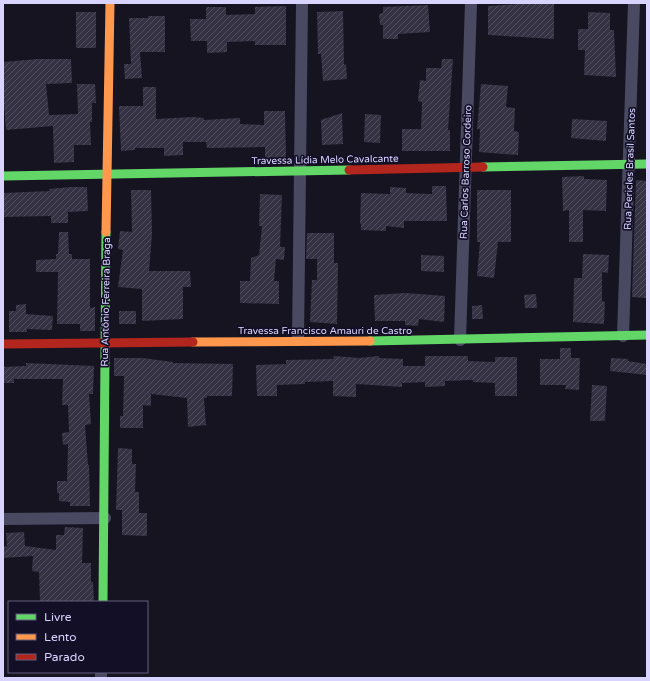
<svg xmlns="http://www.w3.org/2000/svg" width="650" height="681" font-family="'Varela Round',sans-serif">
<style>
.building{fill:url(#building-hatch)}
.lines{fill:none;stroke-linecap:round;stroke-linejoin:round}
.street{stroke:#4a4962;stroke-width:12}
.fast{stroke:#63d668;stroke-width:9}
.slow{stroke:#ff974d;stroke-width:9}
.jam{stroke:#b3261e;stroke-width:9}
.labels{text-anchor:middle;stroke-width:3.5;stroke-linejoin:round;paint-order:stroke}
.street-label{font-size:10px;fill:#d9d4ff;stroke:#130f26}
</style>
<defs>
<pattern id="building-hatch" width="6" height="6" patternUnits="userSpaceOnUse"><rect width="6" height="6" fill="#343243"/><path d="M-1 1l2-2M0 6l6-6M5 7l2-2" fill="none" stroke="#514f5f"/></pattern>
</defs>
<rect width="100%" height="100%" fill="#161421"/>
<g class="building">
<path d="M532,3h22v36l-66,-4v-29z"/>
<path d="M428,5l2,27 -32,2v5h-15v-14h-3l-1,-11 4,-1v-6z"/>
<path d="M286,6v39h-31v-4l-28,1v10l-20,1v-12h-16l-1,-22h16v-12h20v8l29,-1v-7z"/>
<path d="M343,11l1,54 2,-1 1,15 -24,2 -2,-27h-3l-1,-42z"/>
<rect x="76" y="12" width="20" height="36"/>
<path d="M588,12l22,1v17h4l2,47 -32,-2 1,-25h-7v-21h10z"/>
<path d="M148,16h17v36h-25l2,26 -17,1 -1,-15h7l-2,-46h19z"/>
<path d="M38,59h33l1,24 -26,1 3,31 29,-1 -1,-30h18l1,19h-4v19h-2l1,23h-17v17l-20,1 -1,-37 -47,4 -3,-39v-29z"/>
<path d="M442,59h11l-5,71h2v21h-48v-22h19l1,-27 -4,-1 2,-21 6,1v-13h15z"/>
<path d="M481,84l27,2 -2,21 9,1 -1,23 5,1 -1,23 -39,-3 1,-23h-3z"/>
<path d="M143,87h13v32l37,-2 11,1v2l36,-2v6l24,1v-14h21l1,47h-21v-11l-58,1 -1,-6h-23v13l-19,1v-8h-29v2l-14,1 -2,-45h24z"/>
<path d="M342,113l1,31 -21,1 -1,-25z"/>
<path d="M365,114l16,1 -1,28 -16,-1z"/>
<path d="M572,119l35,2 -1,20 -35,-3z"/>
<path d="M584,176v3l23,1 -1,31 -23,-1v32h-14v-32l-6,1 -1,-34z"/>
<path d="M636,180l11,1 -1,117 -14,-1z"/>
<path d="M432,186h14l1,35h-43v7l-18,-2v5l-25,-1v-6h-1l1,-31 29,1v-7l16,1v5l26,1z"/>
<path d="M71,187h16l1,24 -20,1v11h-17v-7l-48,1v-24l47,-2 -1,-2z"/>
<path d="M131,190h20l1,44 -3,37h41l1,16h-8v32l-41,2v-32l-24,-2 5,-37 -5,-1 2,-18 12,1z"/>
<path d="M477,190h34v52h-13l-4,36 -17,-2 3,-34h-3z"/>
<path d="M260,194l22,1 -2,52h5l-1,13 -8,-1 -2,22h5v23l-39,-1v-22h10l1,-23 8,-3 3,-29h-3z"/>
<path d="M59,232h9l1,22h3v5h18v49l5,-1v24h-15v-7h-23l1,-52h-22v-12l20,-1v-5h2z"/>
<path d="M307,233h27v30h4l-1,61 -27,-2 2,-42h5v-21h-11z"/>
<path d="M583,254l26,1 -1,18 -6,-1v29l3,1 -1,22 -31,-2 1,-44h8z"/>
<path d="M421,255l23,1v16l-23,-1z"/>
<path d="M406,293l39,3 -1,26 -25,-3 -1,7 -13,-1v-4h-30l-1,-26z"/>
<path d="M536,294l1,14h-12l-1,-13z"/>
<path d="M26,304v10l27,2 -1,14 -25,-1v3h-18v-21h7v-6z"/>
<path d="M482,305l1,14h-11v-13z"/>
<rect x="119" y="311" width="17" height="13"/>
<path d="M560,348h11v10h9l-1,32 -14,-1 1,-4h-26v-26h20z"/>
<path d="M334,356l25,2 20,-2v2l24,1v7h22v-10h43v5l27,1v-5h22v39h-22v-13l-22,-1v-2l-28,1v5l-20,1v-5l-23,1v4l-46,-3v13l-23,-1v-15l-28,1v2l-28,1v11h-20l-1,-31 30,-1v-4l47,-1z"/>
<path d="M114,358h28l31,4v1l60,1 -1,32h-25v2h-3l2,27 -18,2 -1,-29 -36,-4v12l-8,-1v23h-23v-12h3l1,-40h-10z"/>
<path d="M611,358l17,1v2l19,3v11l-37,-4z"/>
<path d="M26,363l68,3 -1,28h-4l2,30 -6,1 3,40h1l1,41h-20v-4l-11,-1v-8h-2v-12h10l1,-37 -5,1 -1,-12 7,-1 -1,-27h-6l1,-26h-49v4h-11v-16l23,-1z"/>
<path d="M592,385l15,1 -2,35h-15z"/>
<path d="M118,448l14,1v15h4l-1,28h4v21h8v23l-25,-1v-25h-6z"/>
<path d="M65,527l18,1 -1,35h9v19h2l1,20h-54l-1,-30 -7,-1 1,-15 -30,2v-11l4,-1 -1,-13 18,-1 1,14 31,4v-15h8z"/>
</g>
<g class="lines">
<g class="street">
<path d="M623,336l11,-333"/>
<path d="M298,340l4,-337"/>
<path d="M460,340l11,-337"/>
<path d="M3,519l102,-1"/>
<path d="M101,678v-6"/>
</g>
<g class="fast">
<path d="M483,167l164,-3"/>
<path d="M3,176l346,-6"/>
<path d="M370,341l277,-6"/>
<path d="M103,602l3,-370"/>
</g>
<g class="slow">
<path d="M106,232l4,-229"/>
<path d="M193,342l177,-1"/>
</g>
<g class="jam">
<path d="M349,170l134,-3"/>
<path d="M3,344l190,-2"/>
</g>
</g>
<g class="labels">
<g class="street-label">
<text transform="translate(325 159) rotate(-1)" y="4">Travessa Lídia Melo Cavalcante</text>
<text transform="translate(629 169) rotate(-88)" y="4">Rua Pericles Brasil Santos</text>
<text transform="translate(465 172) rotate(-88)" y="4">Rua Carlos Barroso Cordeiro</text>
<text transform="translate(105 302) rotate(-89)" y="4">Rua Antônio Ferreira Braga</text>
<text x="325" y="334">Travessa Francisco Amauri de Castro</text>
</g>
</g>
<rect width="650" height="681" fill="none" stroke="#d9d4ff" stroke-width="8"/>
<rect x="8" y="601" width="140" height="72" fill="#130f26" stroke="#625e7d"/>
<rect x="16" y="614" width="20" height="6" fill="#63d668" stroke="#625e7d"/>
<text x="44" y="621" font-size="12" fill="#d9d4ff">Livre</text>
<rect x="16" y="634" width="20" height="6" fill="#ff974d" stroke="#625e7d"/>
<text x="44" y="641" font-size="12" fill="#d9d4ff">Lento</text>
<rect x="16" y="654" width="20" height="6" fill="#b3261e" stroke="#625e7d"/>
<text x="44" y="661" font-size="12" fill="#d9d4ff">Parado</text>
</svg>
